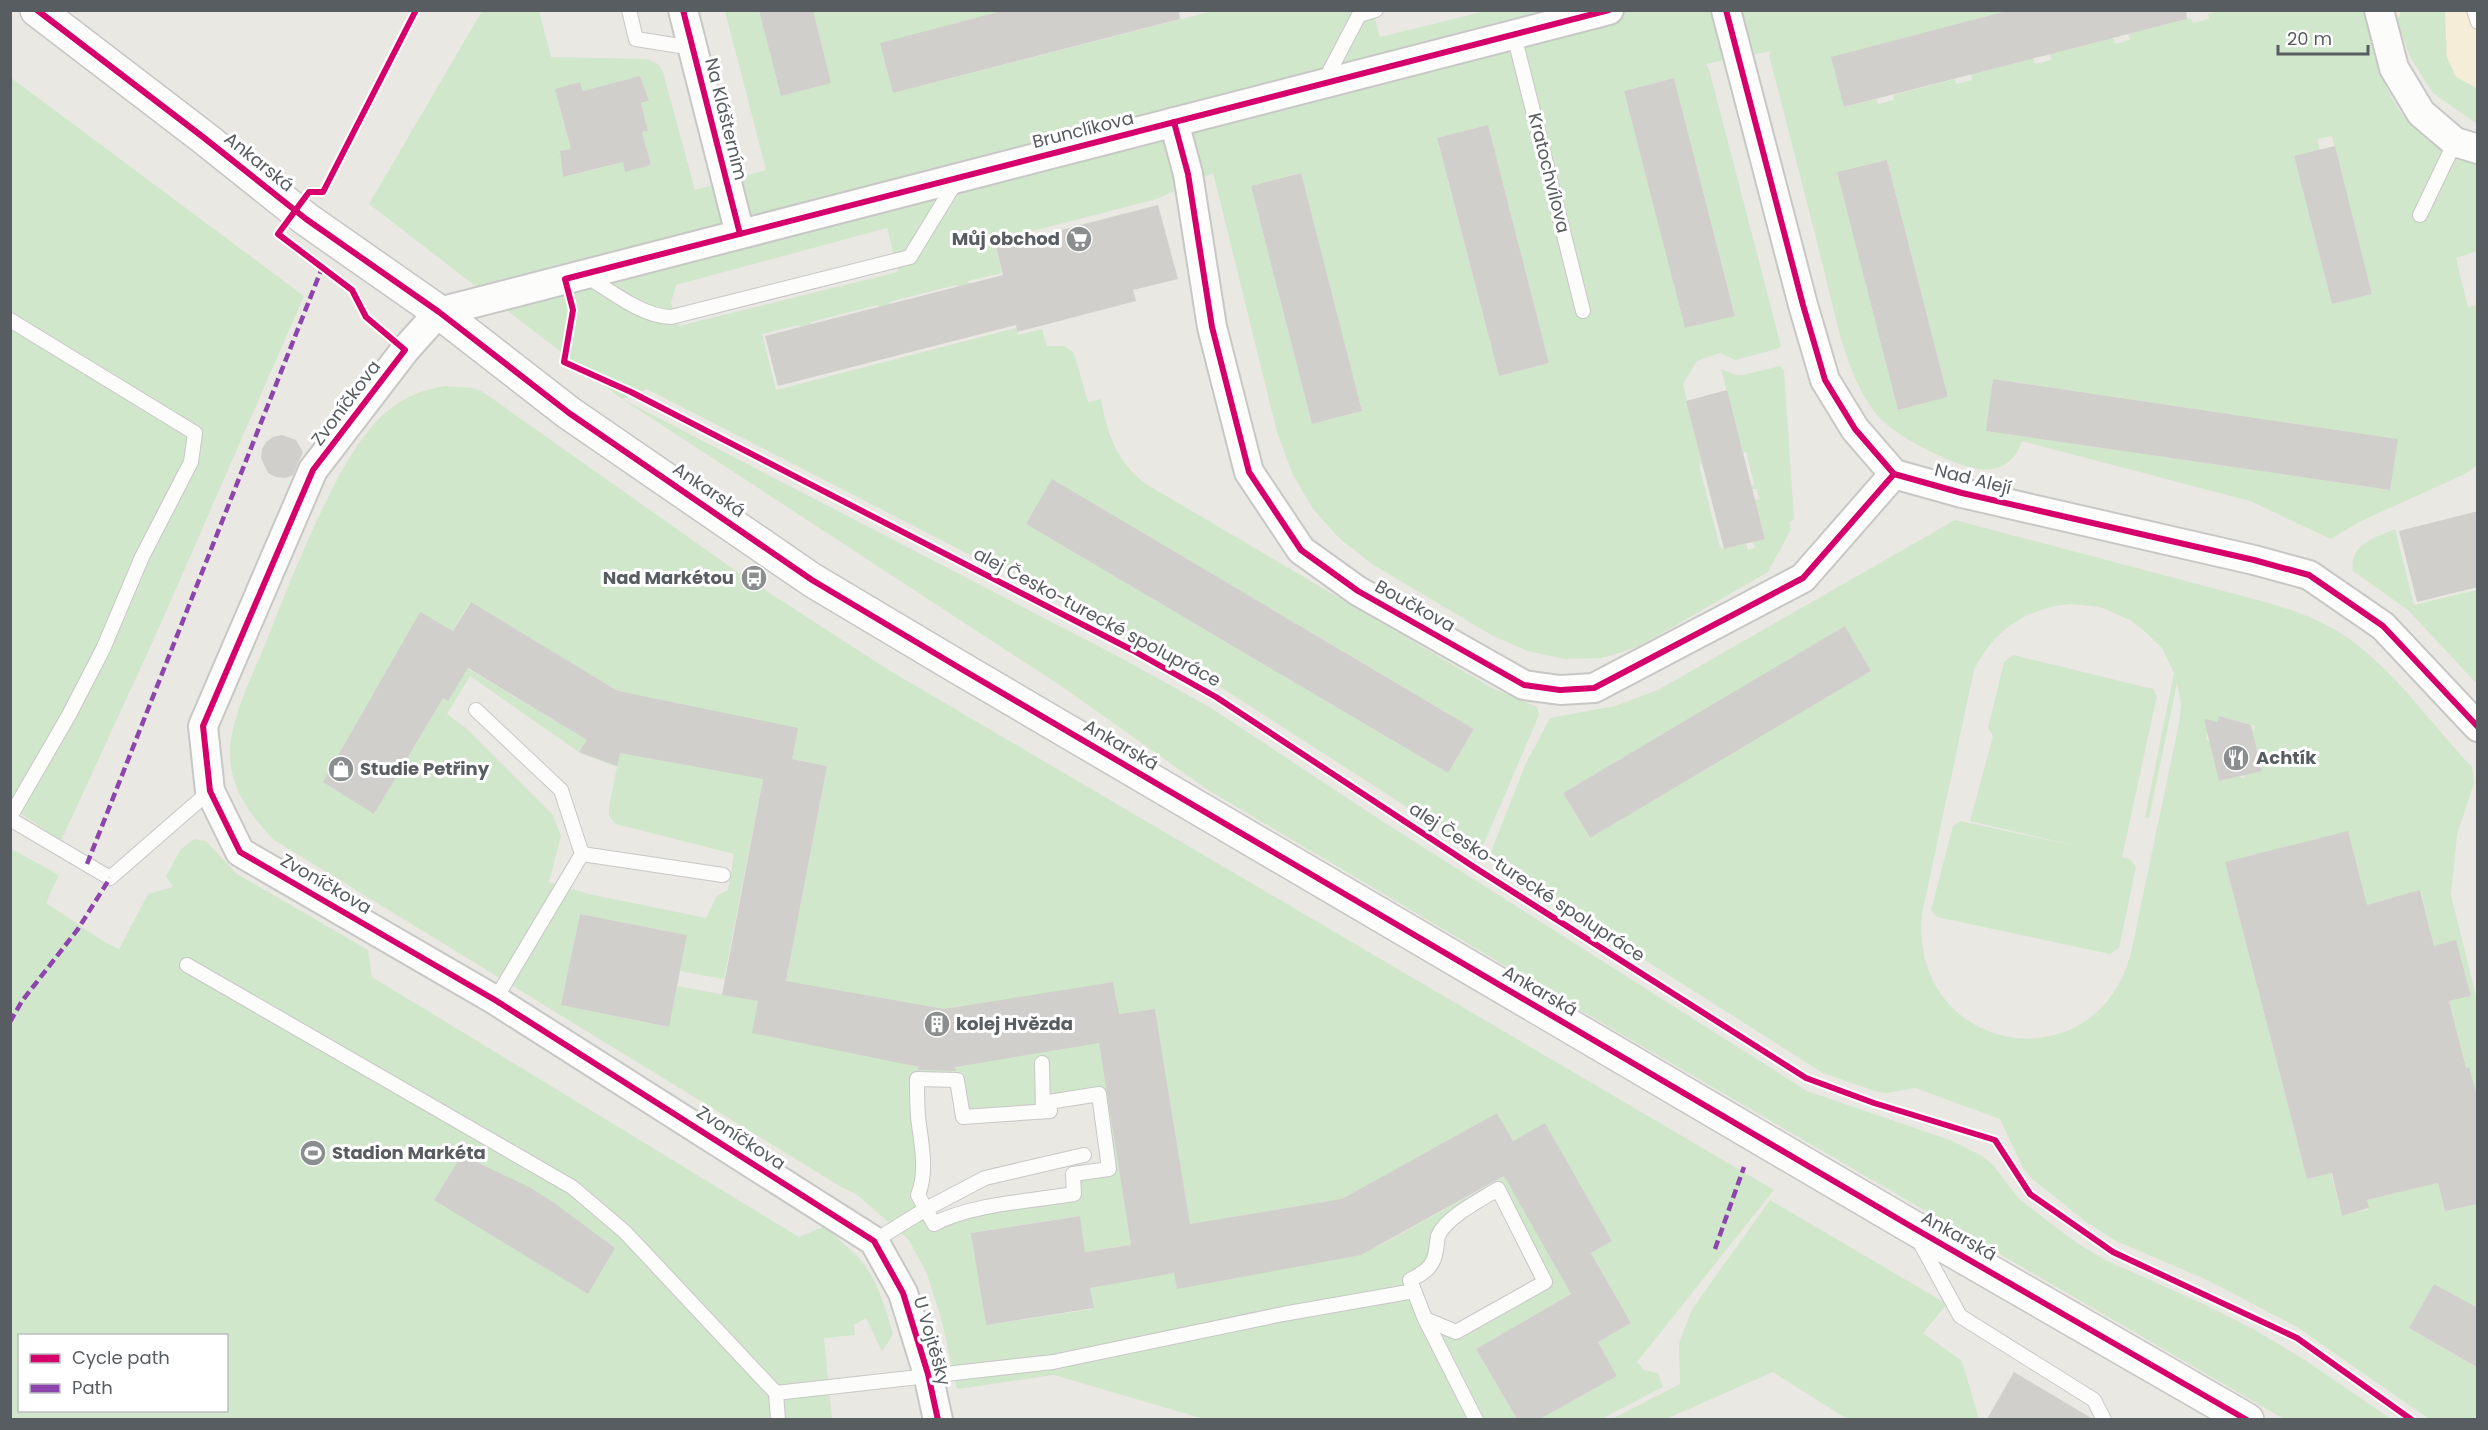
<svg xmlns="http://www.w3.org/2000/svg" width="2488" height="1430" font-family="Poppins,sans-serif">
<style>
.commercial{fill:#f6edd9}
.green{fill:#d1e7cb;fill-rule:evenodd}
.building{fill:#d1cfcc}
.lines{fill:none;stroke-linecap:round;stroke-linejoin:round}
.lane-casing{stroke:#c7c7c6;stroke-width:16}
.street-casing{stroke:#c7c7c6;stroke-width:32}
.secondary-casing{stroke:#c5c6c4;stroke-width:36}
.lane{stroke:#fcfcfb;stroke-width:14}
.street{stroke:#fcfcfb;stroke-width:28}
.secondary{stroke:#fcfcfb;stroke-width:33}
.quiet{stroke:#8e44ad;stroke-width:4.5;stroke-dasharray:9 4.5;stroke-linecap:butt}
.cycleway-casing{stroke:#fff;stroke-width:10}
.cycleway{stroke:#d6006c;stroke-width:6}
.labels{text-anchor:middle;stroke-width:6;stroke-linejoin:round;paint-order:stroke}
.street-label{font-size:18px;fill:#585d61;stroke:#fff}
.poi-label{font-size:18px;font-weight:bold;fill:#585d61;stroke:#fff;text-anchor:start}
</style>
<rect width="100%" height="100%" fill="#eae8e2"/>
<path class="commercial" d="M2393,11h84v113l-67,-67z"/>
<g class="green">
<path d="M482,11h57l12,46 96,2 11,5 5,8 32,118 71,-20 -41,-159h281l-125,32 12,50 320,-82h160l7,26 106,-26h525l-179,46 13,50 31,-8 2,5 16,-4 -1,-5 62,-16 1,5 16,-4 -1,-6 62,-16 2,6 16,-4 -1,-6 63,-16 2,6 15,-4 -1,-6 62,-16 2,5 16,-4 -1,-5 12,-3h144c11,45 20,98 63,126 15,11 34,17 50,24v90l-21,7 12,49 9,-2v160l-12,9 -106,48 -28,17 -81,-38 -228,-60c-8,24 -25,32 -49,27 -26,-6 -78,-32 -95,-52 -34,-39 -45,-114 -58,-162 -17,-67 -34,-133 -51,-199l2,-4 -65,13 3,5 72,277 -4,3 -42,11 -15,-7 -23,8 -14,23 19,79 -3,2 21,82 5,2 21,-5 2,6 7,-2 -2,-6 12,-4 -10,-38 4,-1 -2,-10h-5l-1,-3 3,-2 -8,-32 -3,1 -22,-84 15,6h6l38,-9 4,4 10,149 -5,4 2,6 -23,43 -130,75 -36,11 -38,1 -36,-8 -35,-15 -121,-72 -32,-25 -27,-30 -20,-34 -16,-43 -64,-259 -56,26 -163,42 8,32 -34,8 1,3 -12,3 -1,-2 -67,17 1,3 -11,2 -1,-2 -67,17v2l-11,3 -1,-2 -37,9 14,56 240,-62 2,7 24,-6 5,17h17l10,7 14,49 13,-3c6,35 16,63 45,85l346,204 45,19 2,8 -56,131 -5,3 -9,-2 -247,-159 -86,-48 -489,-251 -25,10 503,261 86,48 174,115 422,268 143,49 32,16 11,9 26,34 55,42 31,19 90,40 60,30 50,30 86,59h-107l-675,-392 -401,-237 -144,-102 -442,-289 -253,-195zM642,76l-2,2 9,23 -14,4 9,9 -2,2 4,14h2l-6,2 9,33 -25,6 -3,-9 -60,15 -2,-24 -4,-1 14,-3 -16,-61 3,3 21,-6 1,-3 3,9zM1674,78l61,237 -49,13 -62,-237zM1488,126l61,237 -50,13 -62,-237zM2332,136l40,158 -40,10 -38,-148 26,-6 -3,-11zM1887,160l61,237 -49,13 -62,-238zM1300,173l62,238 -50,13 -61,-238zM887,228l11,44 -219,54 -8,-23 5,-18zM1994,379l403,60 -7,51 -403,-59zM1053,480l421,249 -26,44 -422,-249z"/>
<path d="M2401,11h44l2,46 9,20 21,11v36l-44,-31 -23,-36 -13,-36z"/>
<path d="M10,77l294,219 -146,334 -97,211 -50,-34z"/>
<path d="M445,386l28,2 10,4 256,181 148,96 887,521 -137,172 7,8 14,3 5,14 -62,32h-61l77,-43 -19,-34 33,-19 -40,-70 20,-12 -98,-100 -16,-28 -148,84 28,50 128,-71 66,118 -95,55 41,70h-313l-150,-44 -97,14 -16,-71 -14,-44 -18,-34 -53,-46 -13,-6 -569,-348c-23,-24 -44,-51 -44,-86 0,-36 23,-79 36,-112 20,-50 39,-99 63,-146 13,-26 26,-51 46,-73 20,-22 41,-32 70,-37zM470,602l148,89 -38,61 7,-12 -147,-88zM470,676l110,77 37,14 -8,40v9l7,8 118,30 -6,36 -11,6 -11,22 -117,-24 -40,-12 12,-46 -8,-21 -87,-87 -19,-14zM793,759l34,7 -41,215 -24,-4 -5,24 -80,-15 -9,41 -106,-22 18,-91 107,21 -7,36 44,8 39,-200zM1155,1009l35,215 -100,64 3,21 -107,16 -14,-92 107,-17 6,36 46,-7 -12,-231zM917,1079l40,1 6,37 87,-6v-9l49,-8 10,75 -36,5 1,20 -140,29 -16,-27zM1498,1189l46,93 -88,50 -31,-13 -15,-38 8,-5 31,-53z"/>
<path d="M1955,520l314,83c24,7 46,15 68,28 52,31 93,92 135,136l2,16 -17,52 -6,60 26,105v99l-64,-17 50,-26 -14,-55 22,-5 -15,-55 -22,5 -13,-55 -57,15 -107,-52 -32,8 82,317 24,-6 11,43 27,-7 -2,-9 71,-17 7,28 32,-7v104l-43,-24 -25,44 68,40v51h-48l-132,-92 -90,-47 -91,-39 -30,-19 -55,-44 -8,-10 -23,-49 -85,-31 -28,5 -9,-1 -55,-19 -331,-210 -1,-11 35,-89 24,-45 65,-12 43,-16zM2071,604l29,3 30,13 12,9 20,19 12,25 -29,144 4,1 28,-135 4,21 -2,19 -47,225c-31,140 -223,109 -210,-34l52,-244c20,-40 52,-62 97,-66zM1845,627l26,44 -282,166 -26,-44zM2219,716l36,10 -2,7 9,37 -18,5 1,2 -4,1 -1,-2 -21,5 -8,-39 -5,-3 5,-18 6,1z"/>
<path d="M2395,529l19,76 63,-15v94l-69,-74 -55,-39c-4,-27 22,-33 42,-42z"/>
<path d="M2013,655l140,34 4,7 -35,161 8,2 6,8 -17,81 -9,6 -173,-37 -6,-7 22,-84 7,-5 125,27 -115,-27 23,-85 -5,-8 16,-66z"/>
<path d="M194,839l12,2 31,33 131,76 4,27 427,260 26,-11c11,12 24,21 34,32 18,19 27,52 34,76l-11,18 -16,-34 -12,7 1,10 -31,3 8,81h-821l-1,-571 49,27 -13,28 57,38 16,8 29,-55 25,-7 -7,-11 15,-27zM20,1336h206v74h-206z"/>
<path d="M1770,1200l177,104 -24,29 39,28 17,58h-132l-74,-47 -107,47 -56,1 70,-36 -1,-40 13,-35z"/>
</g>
<g class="building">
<path d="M759,10h54l18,73 -50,13z"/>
<path d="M1006,10h173l1,9 -287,74 -13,-50z"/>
<path d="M2011,10h175l1,9 -343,88 -13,-50z"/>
<path d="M640,76l9,25 -8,2 7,28 -6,1 9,33 -26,7 -2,-10 -60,15 -3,-26 11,-2 -16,-60 25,-7 3,9z"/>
<path d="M1674,78l61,238 -50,12 -61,-237z"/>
<path d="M1488,125l61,238 -50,13 -62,-238z"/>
<path d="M2335,146l37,148 -40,10 -38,-148z"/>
<path d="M1887,160l61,237 -50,13 -61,-238z"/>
<path d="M1301,173l61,238 -50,13 -61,-238z"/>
<path d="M1158,205l20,74 -45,11 3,11 -119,31 -1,-7 -238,61 -13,-50 238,-61 -7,-28z"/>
<path d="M1993,379l405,60 -8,51 -404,-59z"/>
<path d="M1727,390l38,149 -41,10 -38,-148z"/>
<path d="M282,435l14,5 7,12 -10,23 -7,3 -10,-1 -8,-4 -7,-15 1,-9 4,-7 7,-5z"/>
<path d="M1052,479l422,250 -26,44 -422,-249z"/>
<path d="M2478,511v76l-61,15 -18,-71z"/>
<path d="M471,602l147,89 180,37 -6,31 35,7 -41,215 158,28 169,-27 6,32 36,-5 35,215 152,-25 155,-86 16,28 32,-18 67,118 -21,12 40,70 -33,19 19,34 -77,43h-23l-41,-70 95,-55 -67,-118 -143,79 -184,34 -3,-16 -84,15 4,20 -108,17 -15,-92 109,-17 5,36 46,-7 -32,-202 -144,24 1,4 -38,-1 1,-3 -167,-34 6,-32 -36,-6 41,-216 -143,-26 -3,13 -38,-14 8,-12 -119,-72 -20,33 -5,-3 -69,116 -51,-32 97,-170 33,19z"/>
<path d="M1845,626l26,45 -281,167 -27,-45z"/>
<path d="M2219,716l32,9 11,46 -43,10 -15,-62 13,3z"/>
<path d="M2348,831l19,74 53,-15 14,56 22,-6 15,56 -22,5 17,67 3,-1 9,32v105l-33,7 -7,-28 -71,17 2,8 -27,8 -10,-43 -25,6 -82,-317z"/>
<path d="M580,914l107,21 -18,92 -108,-22z"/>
<path d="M462,1155l69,33 22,14 62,46 -27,46 -154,-94z"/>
<path d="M2434,1284l44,24v60l-69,-40z"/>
<path d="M2014,1372l79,47h1h-107z"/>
</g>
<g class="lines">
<defs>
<g id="lane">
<path d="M629,10l7,29 57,9"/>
<path d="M2474,10l4,12"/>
<path d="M1514,35l69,276"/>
<path d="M1324,82l35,-67 17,-5"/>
<path d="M2420,215l35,-73"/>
<path d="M585,275c24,15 58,42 86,42l239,-60 47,-77"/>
<path d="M10,320l185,113 -4,29 -49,95 -39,92 -34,66 -59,102"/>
<path d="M476,710l85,80 21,64 -87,146"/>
<path d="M10,819l100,59 100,-87"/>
<path d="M582,854l141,21"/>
<path d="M187,965l385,222 53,45 151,161 277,-31 230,-48 131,-23 11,28 51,101"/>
<path d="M1042,1063l1,48"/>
<path d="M917,1079l40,1 6,37 87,-6 -1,-9 50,-8 10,75 -36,5 1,20c-42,7 -103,10 -140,30l-16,-29c10,-25 3,-52 0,-78 -1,-13 -1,-25 -1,-38z"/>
<path d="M1498,1189l47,93 -89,50 -31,-13 -15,-39c14,-7 24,-13 26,-30 1,-4 1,-10 2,-14 8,-19 44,-37 60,-47z"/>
<path d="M1918,1239l42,77 134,84 10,20"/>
<path d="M874,1241l52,-32 59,-31 99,-23"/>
<path d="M776,1393l2,27"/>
</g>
<g id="street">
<path d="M683,10l57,224"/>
<path d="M1726,10l77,295 22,75 30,49 39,45 68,19 292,67 55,15 74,51 95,101"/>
<path d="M2379,10l15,58 27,45 34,29 23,7"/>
<path d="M1174,122l14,52 24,153 37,145 52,78 57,41 166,94 36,5 34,-2 209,-110 91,-104"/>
<path d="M938,1420l-10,-46 -25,-81 -29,-52 -379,-241 -255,-148 -30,-61 -7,-65 110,-256 92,-120 34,-38 1170,-302"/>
</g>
<path id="secondary" d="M37,10l166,127 103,82 133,93 130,101 243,167 146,87 954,560 335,193"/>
</defs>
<use href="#lane" class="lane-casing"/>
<use href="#street" class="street-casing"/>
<use href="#secondary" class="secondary-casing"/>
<use href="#lane" class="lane"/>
<use href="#street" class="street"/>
<use href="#secondary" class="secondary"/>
<g class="quiet">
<path d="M87,864l235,-596"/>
<path d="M10,1022l12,-21 56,-72 32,-51"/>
<path d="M1715,1249l29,-82"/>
</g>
<defs>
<g id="cycleway">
<path d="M37,10l166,127 103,82 133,93 130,101 243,167 146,87 954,560 335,193"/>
<path d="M416,10l-93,182h-14l-31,42 74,56 14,27 39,33 -92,120 -110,256 7,65 30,61 255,148 379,241 29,52 25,81 10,46"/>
<path d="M683,10l57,224"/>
<path d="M1609,10l-1044,269 8,31 -9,52 67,30 501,258 84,47 261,172 329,209 68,25 121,37 35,54 83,58 184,86 115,82"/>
<path d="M1726,10l77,295 22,75 30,49 39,45 68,19 292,67 55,15 74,51 95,101"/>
<path d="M1174,122l14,52 24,153 37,145 52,78 57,41 166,94 36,5 34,-2 209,-110 91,-104"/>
</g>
</defs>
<use href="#cycleway" class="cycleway-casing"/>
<use href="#cycleway" class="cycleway"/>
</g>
<defs>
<symbol id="supermarket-disc" viewBox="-11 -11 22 22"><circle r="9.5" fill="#8b8e8e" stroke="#fff"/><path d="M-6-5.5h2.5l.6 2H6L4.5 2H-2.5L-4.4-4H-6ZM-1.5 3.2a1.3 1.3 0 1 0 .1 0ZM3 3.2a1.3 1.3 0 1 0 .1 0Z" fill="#fff"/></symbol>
<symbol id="bus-disc" viewBox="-11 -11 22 22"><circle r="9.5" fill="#8b8e8e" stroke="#fff"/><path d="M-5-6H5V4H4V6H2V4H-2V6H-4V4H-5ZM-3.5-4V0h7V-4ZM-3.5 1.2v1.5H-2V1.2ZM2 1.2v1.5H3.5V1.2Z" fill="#fff"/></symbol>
<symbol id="restaurant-disc" viewBox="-11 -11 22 22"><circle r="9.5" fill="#8b8e8e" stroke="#fff"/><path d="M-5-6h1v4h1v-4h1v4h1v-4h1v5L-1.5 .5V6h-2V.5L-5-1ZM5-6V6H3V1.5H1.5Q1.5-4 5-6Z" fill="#fff"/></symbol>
<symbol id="shop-disc" viewBox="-11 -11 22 22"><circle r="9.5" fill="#8b8e8e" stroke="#fff"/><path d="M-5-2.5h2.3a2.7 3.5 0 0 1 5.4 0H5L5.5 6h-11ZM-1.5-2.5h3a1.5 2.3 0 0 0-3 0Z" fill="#fff"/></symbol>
<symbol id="building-disc" viewBox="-11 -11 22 22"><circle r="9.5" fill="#8b8e8e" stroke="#fff"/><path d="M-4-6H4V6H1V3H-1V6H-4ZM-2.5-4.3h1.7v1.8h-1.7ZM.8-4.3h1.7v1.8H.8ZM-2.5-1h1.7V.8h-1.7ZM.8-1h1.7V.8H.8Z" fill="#fff"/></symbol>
<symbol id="stadium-disc" viewBox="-11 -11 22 22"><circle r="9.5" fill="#8b8e8e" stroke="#fff"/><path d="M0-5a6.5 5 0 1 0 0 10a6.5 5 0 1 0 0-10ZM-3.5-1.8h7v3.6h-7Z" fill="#fff"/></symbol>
</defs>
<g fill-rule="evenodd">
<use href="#supermarket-disc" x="1064" y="224" width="30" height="30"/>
<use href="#bus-disc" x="739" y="563" width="30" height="30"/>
<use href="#restaurant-disc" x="2221" y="743" width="30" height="30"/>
<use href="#shop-disc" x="326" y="754" width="30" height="30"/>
<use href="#building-disc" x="922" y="1009" width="30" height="30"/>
<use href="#stadium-disc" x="298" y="1138" width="30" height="30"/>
</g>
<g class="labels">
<g class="street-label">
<text transform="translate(726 119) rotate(76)" y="6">Na Klášterním</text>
<text transform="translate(1083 130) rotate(-14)" y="6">Brunclíkova</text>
<text transform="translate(259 162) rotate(39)" y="6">Ankarská</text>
<text transform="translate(1549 173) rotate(76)" y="6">Kratochvílova</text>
<text transform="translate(346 403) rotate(-53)" y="6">Zvoníčkova</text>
<text transform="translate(1973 479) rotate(14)" y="6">Nad Alejí</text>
<text transform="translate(709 490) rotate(34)" y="6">Ankarská</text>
<text transform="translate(1415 606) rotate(29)" y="6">Boučkova</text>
<text transform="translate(1097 617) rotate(28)" y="6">alej Česko-turecké spolupráce</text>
<text transform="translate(1121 745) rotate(30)" y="6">Ankarská</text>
<text transform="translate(1527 882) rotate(33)" y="6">alej Česko-turecké spolupráce</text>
<text transform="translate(326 884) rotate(30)" y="6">Zvoníčkova</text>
<text transform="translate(1540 991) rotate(30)" y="6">Ankarská</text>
<text transform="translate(741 1138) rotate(33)" y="6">Zvoníčkova</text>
<text transform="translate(1959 1236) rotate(29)" y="6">Ankarská</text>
<text transform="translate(932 1341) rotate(74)" y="6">U Vojtěšky</text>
</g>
<g class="poi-label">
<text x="1060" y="245" text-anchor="end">Můj obchod</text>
<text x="734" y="584" text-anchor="end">Nad Markétou</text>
<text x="2256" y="764">Achtík</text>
<text x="360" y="775">Studie Petřiny</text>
<text x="956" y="1030">kolej Hvězda</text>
<text x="332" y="1159">Stadion Markéta</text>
</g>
</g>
<rect width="2488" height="1430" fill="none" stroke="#585d61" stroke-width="24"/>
<rect x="18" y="1334" width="210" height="78" fill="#ffffff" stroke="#bcbec0" stroke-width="1.5"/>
<rect x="30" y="1354" width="30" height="9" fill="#d6006c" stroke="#bcbec0" stroke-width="1.5"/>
<text x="72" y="1364" font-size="18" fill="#585d61">Cycle path</text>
<rect x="30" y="1384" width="30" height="9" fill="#8e44ad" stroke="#bcbec0" stroke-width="1.5"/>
<text x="72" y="1394" font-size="18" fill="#585d61">Path</text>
<path d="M2278 45v9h90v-9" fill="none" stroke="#585d61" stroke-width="3"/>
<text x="2287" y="45" font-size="18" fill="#585d61" stroke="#ffffff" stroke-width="4.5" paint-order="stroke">20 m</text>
</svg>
